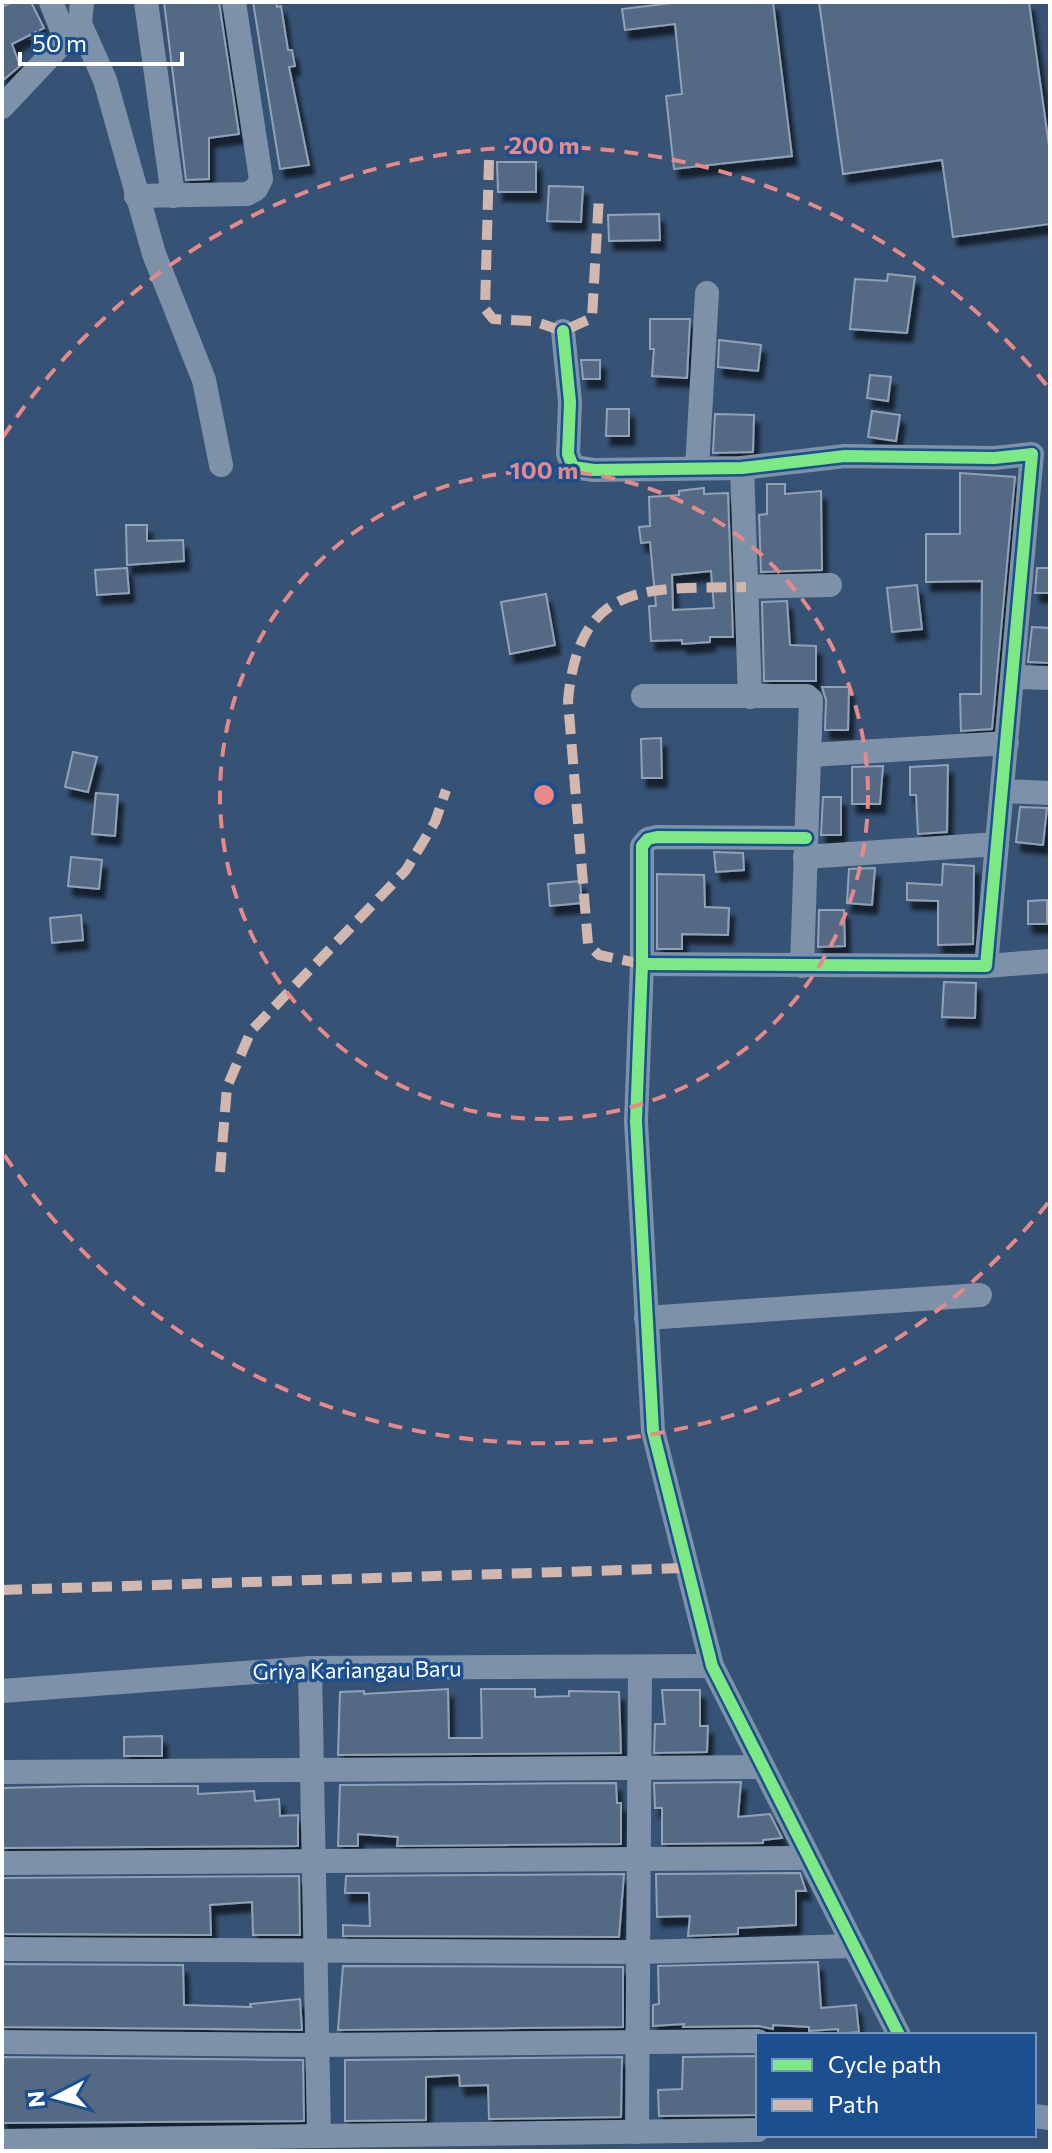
<svg xmlns="http://www.w3.org/2000/svg" width="1052" height="2153" font-family="Commissioner,sans-serif">
<style>
.building{fill:#526984;stroke:#92a2b6;stroke-width:2;fill-rule:evenodd;filter:url(#shadow)}
.lines{fill:none;stroke-linecap:round;stroke-linejoin:round}
.street{stroke:#7d92a8;stroke-width:24}
.quiet{stroke:#d1b7ad;stroke-width:10;stroke-dasharray:20 10;stroke-linecap:butt}
.cycleway-casing{stroke:#1b4f8f;stroke-width:17}
.cycleway{stroke:#7ce984;stroke-width:12}
.ring{fill:none;stroke:#e88989;stroke-width:4;stroke-dasharray:14 10}
.labels{text-anchor:middle;stroke-width:7;stroke-linejoin:round;paint-order:stroke}
.street-label{font-size:22px;fill:#fff;stroke:#1b4f8f}
.centre{fill:#e88989;stroke:#1b4f8f;stroke-width:4}
.ring-label{font-size:24px;text-anchor:middle;font-weight:bold;fill:#e88989;stroke:#1b4f8f;stroke-width:7;stroke-linejoin:round;paint-order:stroke}
</style>
<defs>
<filter id="shadow"><feDropShadow dx="5" dy="9" stdDeviation="2" flood-color="#0009"/></filter>
</defs>
<rect width="100%" height="100%" fill="#365274"/>
<g class="building">
<path d="M12,2h19l13,26 -32,16 8,22 -18,15v-74z"/>
<path d="M164,2h55l20,132 -30,4v41l-23,1z"/>
<path d="M253,2h23l1,5 4,-1 7,44h4l3,16 -6,1 20,98 -29,4z"/>
<path d="M680,2h93l19,154 -118,13 -8,-73 16,-2 -7,-70 -50,6 -3,-21z"/>
<path d="M819,2h210l21,151v71l-97,13 -11,-77 -99,14z"/>
<path d="M497,162h39v30h-38z"/>
<path d="M549,186l34,1 -2,35 -34,-1z"/>
<path d="M659,214l1,26 -51,1 -1,-26z"/>
<path d="M888,274l27,3 -8,56 -57,-4 5,-50 32,2z"/>
<path d="M650,319h40l-3,59 -35,-2 2,-27h-4z"/>
<path d="M719,340l42,5 -3,26 -40,-4z"/>
<path d="M581,360h19v19h-17z"/>
<path d="M870,375l21,2 -3,24 -21,-3z"/>
<path d="M607,409h22v27h-23z"/>
<path d="M872,411l28,4 -4,26 -28,-4z"/>
<path d="M715,414l39,1 -1,37 -40,1z"/>
<path d="M960,473l55,4 -23,252 -31,2 -1,-37h21l1,-113 -56,1v-48h34z"/>
<path d="M767,484h18v10l36,-3 1,79 -61,2 -2,-57 8,-1z"/>
<path d="M704,488v6l24,-1 5,144h-23v5l-28,2v-4l-31,1 -2,-35h7l-6,-64 -9,1 -2,-16 11,-1 -1,-29 30,-2v-4zM711,571l3,37 -41,2 -1,-35z"/>
<path d="M126,525h21v16l36,-1 1,21 -57,4z"/>
<path d="M127,568l2,25 -32,2 -2,-25z"/>
<path d="M1037,568h13v25h-15z"/>
<path d="M917,585l5,44 -30,3 -5,-44z"/>
<path d="M546,594l9,51 -45,9 -9,-52z"/>
<path d="M787,601l3,44 26,1v35h-52l-2,-79z"/>
<path d="M1032,627l18,1v35l-22,-1z"/>
<path d="M822,687h27l-1,43h-23l1,-30z"/>
<path d="M661,738l1,40h-20l-1,-39z"/>
<path d="M73,752l24,5 -9,35 -23,-5z"/>
<path d="M948,765l-1,67 -29,2 -2,-39h-6v-28z"/>
<path d="M883,766l-3,38h-28v-37z"/>
<path d="M96,793l22,2 -3,41 -23,-2z"/>
<path d="M823,797h18v38h-20z"/>
<path d="M1020,807l27,1 -4,37 -27,-3z"/>
<path d="M714,852l29,1 1,17 -28,2z"/>
<path d="M71,857l31,3 -3,29 -31,-3z"/>
<path d="M943,864l31,2 -1,78 -35,1v-44l-31,-1v-17l35,2z"/>
<path d="M875,868l-3,37 -25,-2 2,-34z"/>
<path d="M657,874l47,1 1,32 24,1 -1,27 -46,-1v15h-25z"/>
<path d="M580,881l2,22 -32,3 -2,-22z"/>
<path d="M1047,900v24h-19v-23z"/>
<path d="M819,910h25l1,36 -27,1z"/>
<path d="M81,915l2,25 -31,3 -2,-25z"/>
<path d="M944,982l32,1 -1,35 -33,-1z"/>
<path d="M448,1689l1,49h33l-1,-49h54v8l34,-1v-5l50,1 2,61 -283,2 2,-63 24,-1v3z"/>
<path d="M662,1690h38v36h8l-1,26 -53,1 1,-29h10z"/>
<path d="M162,1736v20h-38v-19z"/>
<path d="M741,1782l-3,35 32,-3 12,24 -19,2v3l-101,1v-36h-7l-1,-25z"/>
<path d="M616,1783l1,20h4v41l-224,2 1,-9 -40,-3v12h-20l2,-61z"/>
<path d="M85,1786h113v8l56,-3 1,10 24,-2 1,17 18,-1v31l-296,2v-60z"/>
<path d="M800,1873l6,18h-10v34l-58,3v6l-50,2 2,-20 -33,1 -1,-43z"/>
<path d="M624,1874l-5,63 -276,-1v-11l27,1 -1,-33h-24l1,-17z"/>
<path d="M299,1876l1,59h-47l-1,-33 -42,3 1,30 -209,-1v-56z"/>
<path d="M818,1962l3,46 35,-3 3,27 -21,2v-5l-29,2v-4l-36,-2v4l-15,-3 -75,1 1,-3 -31,2v-21l6,-1 -1,-38z"/>
<path d="M2,1964l181,1 1,40 67,2 -1,-3 50,-5 2,31 -300,-3z"/>
<path d="M343,1966l280,1v60l-285,3z"/>
<path d="M758,2056v59l-99,1 -1,-26 24,-1 1,-32z"/>
<path d="M2,2057l301,3 1,61 -302,2z"/>
<path d="M622,2057l-1,60 -132,2 -1,-34 -28,1 -1,-11 -33,2v43l-81,1v-61z"/>
</g>
<g class="lines">
<g class="street">
<path d="M51,2l15,38"/>
<path d="M146,2l27,194"/>
<path d="M80,24l25,56 49,174 50,126 17,85"/>
<path d="M2,107l78,-83 2,-22"/>
<path d="M136,196l111,-2 9,-5 5,-10 -27,-177"/>
<path d="M563,331l7,71 -2,52 5,13 21,3 148,-2 103,-12 149,2 38,-4 -46,512 -344,-2"/>
<path d="M697,468l10,-175"/>
<path d="M742,468l8,229"/>
<path d="M746,587l84,-2"/>
<path d="M1014,677l36,1"/>
<path d="M643,696h164l4,4 -9,266"/>
<path d="M810,755l197,-12"/>
<path d="M1003,791l47,2"/>
<path d="M806,838l-149,-1 -9,2 -6,7v118l-6,157 17,310 59,235 187,369"/>
<path d="M805,857l192,-13"/>
<path d="M986,966l64,-5"/>
<path d="M646,1318l334,-23"/>
<path d="M310,1668l9,468 439,-6"/>
<path d="M2,1691l308,-23 402,-2"/>
<path d="M2,1772l761,-5"/>
<path d="M2,1863l807,-5"/>
<path d="M2,1949l636,3 216,-6"/>
<path d="M2,2042l315,3 441,-4"/>
<path d="M1034,2116l16,2"/>
<path d="M637,2132l3,-465"/>
<path d="M2,2141l317,-5"/>
</g>
<g class="quiet">
<path d="M489,160l-4,149 8,10 40,2 30,10 29,-13 7,-122"/>
<path d="M642,964l-43,-9 -11,-11 -20,-243c11,-123 81,-112 178,-114"/>
<path d="M220,1172l7,-85 24,-56 155,-161 29,-48 11,-32"/>
<path d="M2,1590l683,-22"/>
</g>
<defs>
<g id="cycleway">
<path d="M563,331l7,71 -2,52 5,13 21,3 148,-2 103,-12 149,2 38,-4 -46,512 -344,-2"/>
<path d="M806,838l-149,-1 -9,2 -6,7v118l-6,157 17,310 59,235 187,369"/>
</g>
</defs>
<use href="#cycleway" class="cycleway-casing"/>
<use href="#cycleway" class="cycleway"/>
</g>
<g class="ring">
<circle cx="544" cy="795" r="324"/>
<path d="M1048 1203A649 649 0 0 1 3 1153M3 437A649 649 0 0 1 1048 387"/>
</g>
<g class="labels">
<g class="street-label">
<text transform="translate(357 1670) rotate(-1)" y="8">Griya Kariangau Baru</text>
</g>
</g>
<circle cx="544" cy="795" r="12" class="centre"/>
<g class="ring-label">
<text x="544" y="154">200 m</text>
<text x="544" y="479">100 m</text>
</g>
<rect width="1052" height="2153" fill="none" stroke="#ffffff" stroke-width="8"/>
<rect x="756" y="2033" width="280" height="104" fill="#1b4f8f" stroke="#7695bc" stroke-width="2"/>
<rect x="772" y="2059" width="40" height="12" fill="#7ce984" stroke="#7695bc" stroke-width="2"/>
<text x="828" y="2073" font-size="24" fill="#ffffff">Cycle path</text>
<rect x="772" y="2099" width="40" height="12" fill="#d1b7ad" stroke="#7695bc" stroke-width="2"/>
<text x="828" y="2113" font-size="24" fill="#ffffff">Path</text>
<g transform="translate(56 2097) rotate(264)" stroke="#1b4f8f" stroke-width="6" paint-order="stroke">
<path d="M0-6L14 30L0 20L-14 30Z" fill="#ffffff"/>
<text y="-12" font-size="22" font-weight="bold" text-anchor="middle" fill="#ffffff">N</text>
</g>
<path d="M20 52v12h162v-12" fill="none" stroke="#ffffff" stroke-width="4"/>
<text x="32" y="52" font-size="24" fill="#ffffff" stroke="#1b4f8f" stroke-width="6" paint-order="stroke">50 m</text>
</svg>
